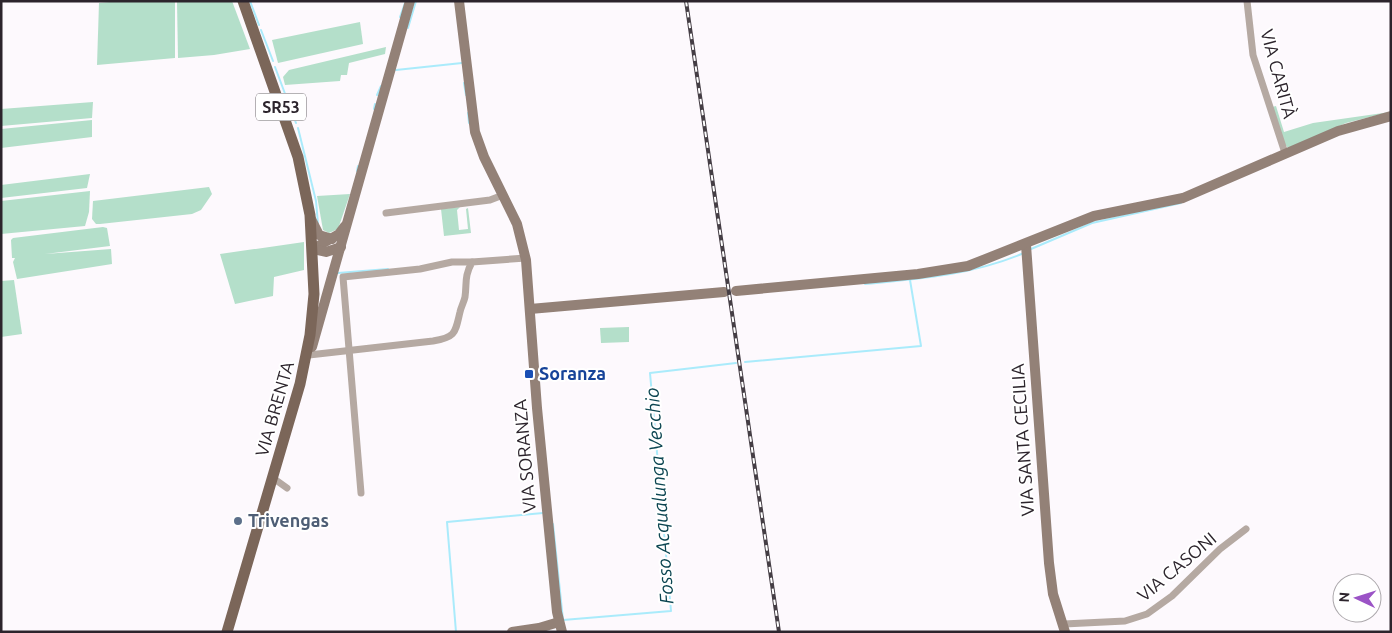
<svg xmlns="http://www.w3.org/2000/svg" width="1392" height="633" font-family="Ubuntu,sans-serif">
<style>
.green{fill:#b4dfca}
.lines{fill:none;stroke-linecap:round;stroke-linejoin:round}
.stream{stroke:#aaebfb;stroke-width:2}
.street{stroke:#b5a9a2;stroke-width:7}
.secondary{stroke:#938177;stroke-width:10}
.primary{stroke:#7b6659;stroke-width:11}
.rail-casing{stroke:#453e45;stroke-width:4}
.rail{stroke:#fff;stroke-width:2;stroke-dasharray:5.5;stroke-linecap:butt}
.transit-dot{fill:#1a4fb4;stroke:#fff;stroke-width:2}
.service-dot{fill:#5c6f8a;stroke:#fff;stroke-width:2}
.labels{text-anchor:middle;stroke-width:4;stroke-linejoin:round;paint-order:stroke}
.shield{fill:#fff;stroke:#6b666b;stroke-width:1}
.shield-label{font-size:16px;font-weight:bold;fill:#2c242c}
.street-label{font-size:18px;fill:#2c242c;stroke:#fff}
.transit-label{font-size:18px;font-weight:bold;fill:#164399;stroke:#fff;text-anchor:start}
.service-label{font-size:18px;font-weight:bold;fill:#4e5e75;stroke:#fff;text-anchor:start}
.water-label{font-size:19px;font-style:italic;fill:#0b4551;stroke:#fff}
</style>
<rect width="100%" height="100%" fill="#fdf9fd"/>
<g class="green">
<path d="M120,1h55v57l-78,7 2,-62z"/>
<path d="M177,1h55l18,48 -36,6 -36,3z"/>
<path d="M360,22l3,22 -85,19 -6,-23z"/>
<path d="M386,47l-1,7 -36,9 -2,12h-6l-1,6 -55,4 -2,-8 6,-7z"/>
<path d="M93,102l-1,16 -91,8v-17z"/>
<path d="M1276,106l8,26 29,-9 77,-11 -44,11 -58,25 -4,-5 -12,-36z"/>
<path d="M92,120v17l-91,11v-19z"/>
<path d="M90,174l-3,14 -86,10v-13z"/>
<path d="M209,187l3,7 -11,16 -9,4 -92,10h-4l-4,-5 1,-18z"/>
<path d="M90,191l-1,21 -4,14 -84,8v-33z"/>
<path d="M350,194l-12,35 -9,4 -6,-3 -6,-34z"/>
<path d="M460,207l-3,3 2,20 9,-1 -2,-20 2,-1 3,25 -27,3 -3,-27z"/>
<path d="M103,227l4,1 3,18 -65,8 66,-5 1,15 -95,15 -4,-17 2,-4h-3l-1,-18 2,-2z"/>
<path d="M304,242v28l-30,7 -1,19 -38,8 -15,-50z"/>
<path d="M14,280l8,54 -21,3v-56z"/>
<path d="M629,327v15l-28,1 -1,-15z"/>
</g>
<g class="lines">
<g class="stream">
<path d="M250,1l9,24"/>
<path d="M400,17l5,-14"/>
<path d="M408,28l8,-27"/>
<path d="M261,30l12,31"/>
<path d="M275,67l21,56"/>
<path d="M396,70l66,-7"/>
<path d="M464,83l2,12"/>
<path d="M377,95l4,-9"/>
<path d="M374,109l1,-5"/>
<path d="M468,113l1,10"/>
<path d="M298,128l18,73 2,23"/>
<path d="M357,171l1,-5"/>
<path d="M1031,249l61,-26 89,-20"/>
<path d="M338,273l50,-4"/>
<path d="M865,284c55,-5 107,-9 159,-31"/>
<path d="M745,362l176,-16 -11,-66"/>
<path d="M553,524l10,96 108,-9 -21,-238 86,-10"/>
<path d="M456,632l-9,-110 96,-9"/>
</g>
<g class="street">
<path d="M1247,1l6,54 32,98"/>
<path d="M386,213l104,-13 13,-5"/>
<path d="M309,355l124,-14c23,-4 22,-8 27,-29 1,-5 4,-10 5,-15 2,-15 -1,-20 7,-35l54,-4"/>
<path d="M273,478l14,10"/>
<path d="M361,493l-18,-216 77,-8 32,-7h20"/>
<path d="M1064,624l61,-3 22,-7 25,-18 48,-47 26,-20"/>
</g>
<g class="secondary">
<path d="M459,1l16,131 9,25 33,67 9,36 11,148 20,204 5,20"/>
<path d="M311,219l8,16 13,4"/>
<path d="M1026,245l23,318 4,31 12,38"/>
<path d="M313,249l26,-15 6,-8"/>
<path d="M313,249l13,3 15,-5"/>
<path d="M736,291l182,-17 50,-8 126,-50 89,-18 155,-67 53,-15"/>
<path d="M530,309l194,-17"/>
<path d="M312,347l98,-346"/>
<path d="M512,632l27,-4 20,-6"/>
</g>
<path class="primary" d="M227,632l73,-248 10,-49 4,-41 -4,-79 -12,-58 -55,-156"/>
<defs>
<path id="rail" d="M686,1l93,631"/>
</defs>
<use href="#rail" class="rail-casing"/>
<use href="#rail" class="rail"/>
</g>
<rect class="transit-dot" x="524" y="369" width="10" height="10" rx="2.5"/>
<circle class="service-dot" cx="238" cy="521" r="5"/>
<g class="labels">
<rect class="shield" x="256" y="93.5" width="50" height="27" rx="4"/>
<g class="shield-label">
<text x="281" y="113">SR53</text>
</g>
<g class="street-label">
<text transform="translate(1278 74) rotate(75)" y="6">VIA CARITÀ</text>
<text transform="translate(275 409) rotate(-74)" y="6">VIA BRENTA</text>
<text transform="translate(1023 440) rotate(-94)" y="6">VIA SANTA CECILIA</text>
<text transform="translate(525 456) rotate(-95)" y="6">VIA SORANZA</text>
<text transform="translate(1177 567) rotate(-40)" y="6">VIA CASONI</text>
</g>
<g class="transit-label">
<text x="539" y="380">Soranza</text>
</g>
<g class="service-label">
<text x="248" y="527">Trivengas</text>
</g>
<g class="water-label">
<text transform="translate(659 496) rotate(-94)" y="7">Fosso Acqualunga Vecchio</text>
</g>
</g>
<rect width="1392" height="633" fill="none" stroke="#2c242c" stroke-width="5"/>
<g transform="translate(1357 598) rotate(274)"><circle r="24" fill="#ffffff" stroke="#aba7ab"/>
<path d="M0-4L9 19L0 12L-9 19Z" fill="#9b53c6"/>
<text y="-8" font-size="14" font-weight="bold" text-anchor="middle" fill="#2c242c">N</text>
</g>
</svg>
